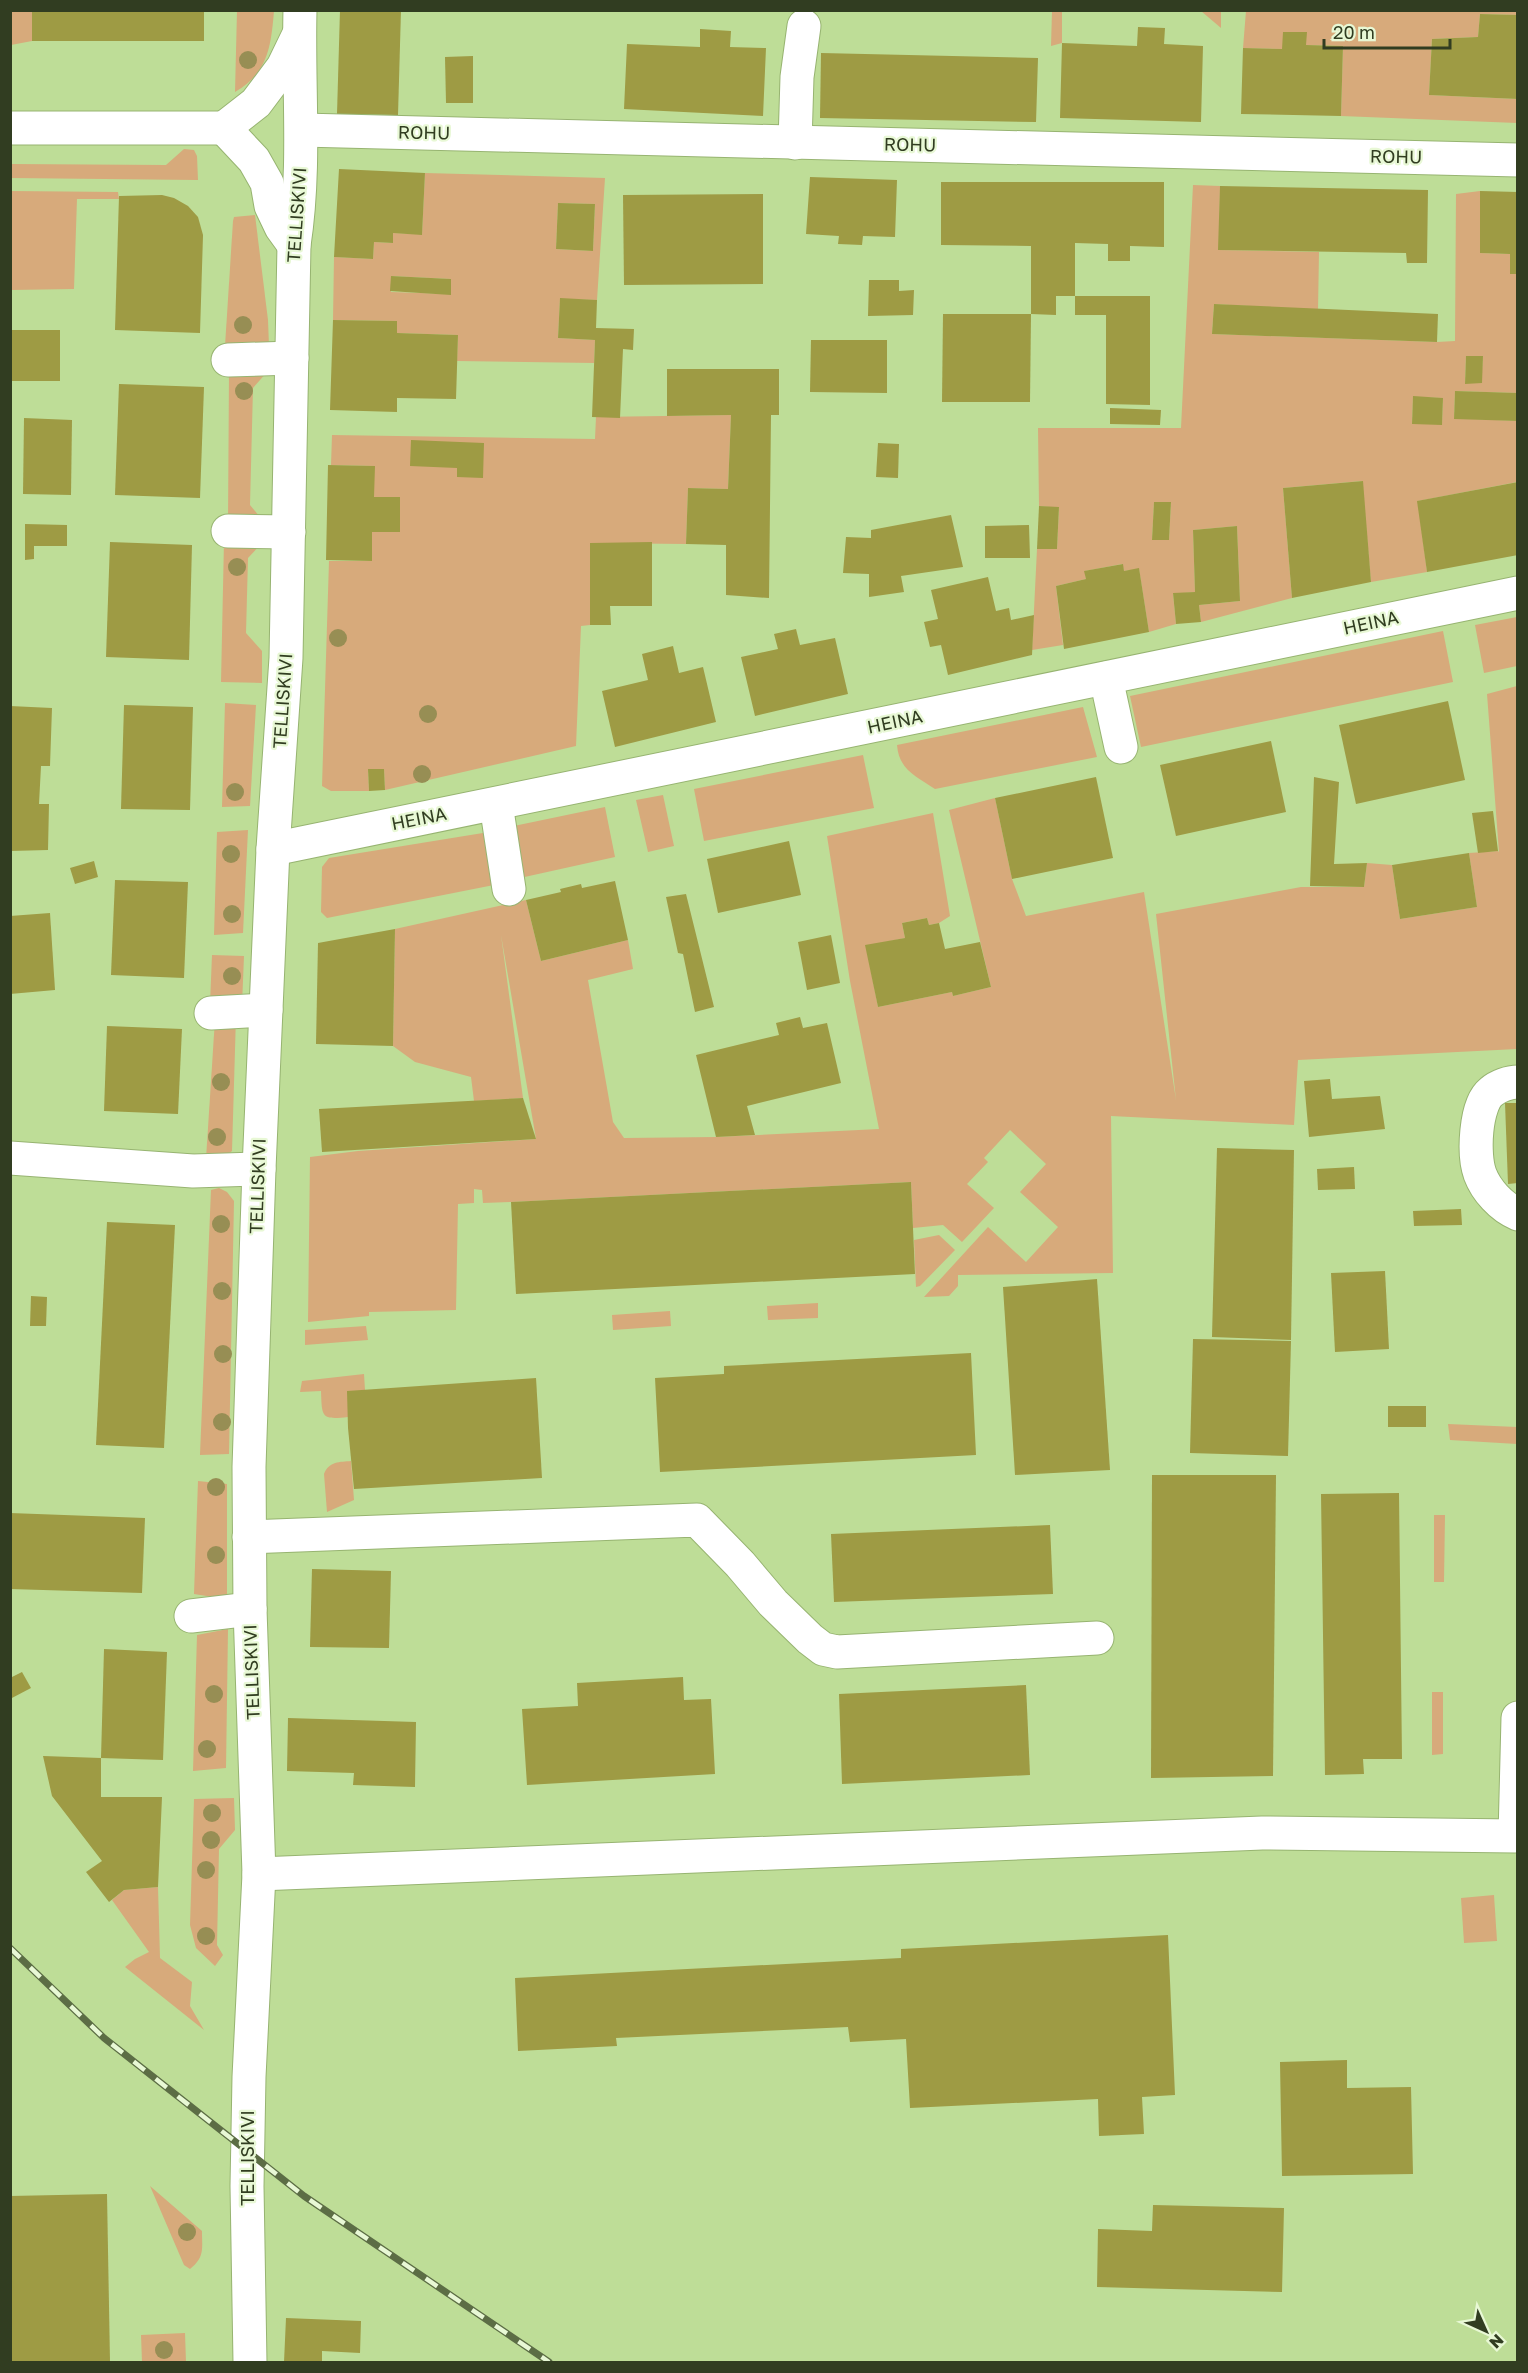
<svg xmlns="http://www.w3.org/2000/svg" width="1528" height="2373" font-family="'Golos Text',sans-serif">
<style>
.green{fill:#d7aa7b;fill-rule:evenodd}
.building{fill:#9e9b44}
.lines{fill:none;stroke-linecap:round;stroke-linejoin:round}
.minor-casing{stroke:#97b471;stroke-width:35}
.minor{stroke:#fff;stroke-width:33}
.rail-casing{stroke:#5c6d45;stroke-width:7}
.rail{stroke:#e8f8d5;stroke-width:4.5;stroke-dasharray:14;stroke-linecap:butt}
.tree{fill:#978e54}
.labels{text-anchor:middle;stroke-width:4.5;stroke-linejoin:round;paint-order:stroke}
.street-label{font-size:18px;fill:#313d21;stroke:#e8f8d5}
</style>
<rect width="100%" height="100%" fill="#bedd97"/>
<g class="green">
<path d="M11,11h21v30l-21,4z"/>
<path d="M237,11h37c-3,35 -6,62 -39,81z"/>
<path d="M1052,11h10v32l-11,3z"/>
<path d="M1201,11h20v17z"/>
<path d="M1246,11h271v4l-37,-1 -2,23 -46,2 -3,56 88,4v24l-176,-7 2,-70 -37,-1v-13l-24,17 -39,-1z"/>
<path d="M184,149l10,1 3,6 1,24 -187,-2v-14l155,1z"/>
<path d="M425,173l180,5 -8,122 -37,-1 -2,39 37,2 -1,23 -137,-2 1,-26 -61,-2v-12l-64,-1 1,-63 39,2 1,-17 18,1 1,-10 29,1zM558,203l37,1 -2,47 -37,-2zM391,276l60,3v15l-60,-2z"/>
<path d="M1193,185l27,1 -1,64 100,2 -1,58 -104,-6 -2,30 225,8 18,-1 1,-147 24,-3v62l30,1v19l7,1v119l-62,-2 -1,27 63,3v61l-99,19 9,71 -56,10 -9,-101 -79,7 9,110 -91,24 -2,-17 41,-4 -3,-75 -44,4 2,62 -22,2 3,30 -27,8 -10,-63 -15,2 -2,-7 -37,7 1,8 -30,7 7,59 -31,5 5,-101h20l2,-41 -20,-2 -1,-78h143zM1466,356h17l-2,27h-16zM1413,397l30,1 -1,26h-30zM1154,502l17,1 -2,37h-17z"/>
<path d="M10,191l108,1 1,7h-42l-3,90 -63,1z"/>
<path d="M255,215l13,105 1,26h-44l8,-125 1,-4z"/>
<path d="M268,371l-15,17 -3,117 14,17h-36l1,-150z"/>
<path d="M731,415l-3,74 -40,-1 -2,56 -96,-1v82l-9,1 -5,120 -191,44 -1,-21h-16l1,22h-38l-9,-5 7,-225h43v-29h28v-35h-26v-31l-43,-1 1,-30 263,4 1,-22z"/>
<path d="M224,541l39,1 -15,16 -2,75 16,18v32l-41,-1z"/>
<path d="M1517,617v49l-33,7 -9,-48z"/>
<path d="M1443,631l10,51 -312,65 -11,-51z"/>
<path d="M1517,686v363l-219,11 -4,65 -183,-9 2,157 -155,2v11l-9,10 -25,1 64,-70 38,35 32,-35 -38,-35 26,-28 -36,-34 -26,28 4,4 -21,22 27,24 -32,34 -19,-17 -30,3 -2,-46 -400,20 -28,1 -1,-13 -8,-1v14l-16,1 -2,106 -87,2v4l-61,6 2,-165 48,-6 178,-12 -35,-204 22,163 -49,3 -3,-24 -56,-15 -22,-16 2,-117 131,-29 15,61 87,-21 5,29 -45,11 25,142 11,16 92,-1 163,-8 -29,-148 -23,-145 106,-23 17,103 -11,7 -10,2 -2,-7 -25,5 3,15 -39,8 12,61 74,-15 1,4 38,-9 -42,-177 46,-12 17,81 14,37 118,-24 32,208 -20,-186 145,-27h63l3,-24 25,2 8,54 77,-12 -8,-54 29,-2 1,1 -12,-158z"/>
<path d="M225,703l31,2 -6,101 -28,1z"/>
<path d="M1083,707l14,50 -162,32c-19,-13 -36,-19 -38,-44z"/>
<path d="M863,755l11,53 -170,33 -10,-52z"/>
<path d="M663,795l11,51 -26,6 -12,-52z"/>
<path d="M605,807l10,50 -95,21 -11,-51z"/>
<path d="M248,830l-5,103 -29,2 3,-103z"/>
<path d="M489,832l10,52 -172,34 -6,-6 1,-45 7,-9z"/>
<path d="M212,955l32,1 -2,49 -32,-1z"/>
<path d="M236,1016l-4,135 -7,5 -19,3 9,-140z"/>
<path d="M219,1188l8,4 7,9 -5,253 -29,1 11,-265z"/>
<path d="M939,1235l16,15 -35,36 -4,1 -2,-47z"/>
<path d="M818,1303v15l-50,2 -1,-14z"/>
<path d="M670,1311l1,15 -58,4 -1,-15z"/>
<path d="M366,1326l2,14 -63,5v-15z"/>
<path d="M364,1374l1,16 -17,27c-27,3 -26,0 -27,-26l-21,1 2,-11z"/>
<path d="M1448,1424l69,3v17l-67,-4z"/>
<path d="M351,1461l3,39 -27,12 -3,-38c5,-13 16,-12 27,-13z"/>
<path d="M198,1481l29,3v112l-14,1 -19,-3z"/>
<path d="M1434,1515h11l-1,67h-10z"/>
<path d="M228,1629l-2,139 -33,3 4,-136z"/>
<path d="M1432,1692h11v62l-11,1z"/>
<path d="M234,1798l1,32 -16,19 -2,96 6,10 -8,11 -19,-18 -6,-23 4,-126z"/>
<path d="M158,1887l2,71 32,24 -2,24 14,24 -79,-63 10,-8 14,-7 -37,-52 12,-10z"/>
<path d="M1494,1895l3,46 -33,2 -3,-45z"/>
<path d="M150,2186l52,45c0,18 3,26 -12,38l-6,-4z"/>
<path d="M185,2333l1,29h-44l-1,-27z"/>
</g>
<g class="building">
<rect x="32" y="10" width="172" height="31"/>
<path d="M340,10h61l-3,105 -61,-1z"/>
<path d="M1480,14l38,1v84l-89,-4 3,-56 46,-2z"/>
<path d="M1138,27l27,1 -1,16 39,2 -2,76 -141,-4 2,-75 75,3z"/>
<path d="M700,29l31,2 -1,16 36,1 -3,68 -139,-7 3,-65 73,3z"/>
<path d="M1283,32h24l-1,13 37,1 -2,70 -100,-2 2,-66 39,1z"/>
<path d="M821,53l217,5 -2,64 -216,-4z"/>
<path d="M473,56v47h-27l-1,-46z"/>
<path d="M339,169l86,4 -3,62 -29,-2v10l-19,-1 -1,17 -39,-2z"/>
<path d="M810,177l87,3 -2,57 -32,-1 -1,9 -24,-1 1,-8 -33,-2z"/>
<path d="M941,182h223v65l-34,-1v15h-22v-17l-33,-1v53h-19v19l-25,-1v-68l-90,-1z"/>
<path d="M1220,186l208,4 -1,73h-20l-1,-10 -188,-3z"/>
<path d="M1480,191l38,1v82h-8v-20l-30,-1z"/>
<path d="M763,194v90l-139,1 -1,-90z"/>
<path d="M162,195l12,3 14,8 10,11 5,18 -3,98 -85,-3 4,-134z"/>
<path d="M558,203l37,1 -2,47 -37,-2z"/>
<path d="M391,276l60,3v16l-61,-4z"/>
<path d="M869,280h30v11l15,-1 -1,25 -45,1z"/>
<path d="M1075,296h75v109l-44,-1v-89h-31z"/>
<path d="M560,298l37,2 -1,28 38,1 -1,21 -10,-1 -3,69 -28,-1 3,-77 -37,-2z"/>
<path d="M1214,304l224,10 -1,28 -225,-8z"/>
<path d="M943,314h88l-1,88h-88z"/>
<path d="M333,320l64,1v12l61,2 -2,64 -59,-1v14l-67,-2z"/>
<rect x="10" y="330" width="50" height="51"/>
<path d="M811,340h76v53l-77,-1z"/>
<path d="M1466,356h17l-1,27 -17,1z"/>
<path d="M667,369h112v46h-8l-2,183 -43,-3v-50l-40,-1 2,-56 40,1 3,-74 -64,1z"/>
<path d="M119,384l85,3 -4,111 -85,-3z"/>
<path d="M1455,391l63,2v28l-64,-2z"/>
<path d="M1413,396l30,2 -1,27 -30,-1z"/>
<path d="M1110,408l51,2 -1,15 -50,-1z"/>
<path d="M24,418l48,2 -1,75 -48,-1z"/>
<path d="M411,440l73,3 -1,35 -26,-1v-9l-47,-2z"/>
<path d="M878,443l21,1 -1,34 -22,-1z"/>
<path d="M328,465l47,1 -1,31h26v35h-28v29l-46,-1z"/>
<path d="M1363,481l8,101 -79,16 -9,-110z"/>
<path d="M1518,482v73l-91,17 -10,-71z"/>
<path d="M1154,502h17l-2,38h-17z"/>
<path d="M1039,506l20,1 -2,42h-20z"/>
<path d="M951,515l12,52 -62,9 3,16 -35,5v-23l-26,-1 3,-36 25,1v-8z"/>
<path d="M25,524l42,1v21h-33v13l-9,1z"/>
<path d="M1029,525l1,33h-45v-32z"/>
<path d="M1237,526l3,75 -41,4 2,17 -25,2 -3,-31 22,-1 -2,-62z"/>
<path d="M110,542l82,3 -3,115 -83,-3z"/>
<path d="M652,542v64h-42l1,19h-21v-82z"/>
<path d="M1123,564l1,7 15,-3 10,64 -85,17 -8,-63 30,-7 -2,-8z"/>
<path d="M988,577l8,34 13,-3 2,12 23,-5 -2,40 -84,20 -7,-30 -11,2 -6,-25 14,-3 -7,-29z"/>
<path d="M796,629l4,16 35,-7 13,56 -93,22 -14,-59 37,-8 -4,-15z"/>
<path d="M673,646l6,27 24,-6 13,55 -101,25 -13,-56 46,-11 -6,-26z"/>
<path d="M1448,701l17,79 -109,24 -17,-79z"/>
<path d="M124,705l69,2 -3,103 -69,-1z"/>
<path d="M10,706l42,2 -2,58h-9l-2,38h10l-1,46 -38,1z"/>
<path d="M1271,741l15,71 -110,24 -16,-71z"/>
<path d="M368,769h16l1,21 -16,1z"/>
<path d="M1096,777l17,81 -101,21 -17,-81z"/>
<path d="M1314,777l25,5 -5,82 33,-1 -3,24 -54,-1z"/>
<path d="M1493,811l5,40 -20,2 -6,-40z"/>
<path d="M789,841l12,54 -83,18 -11,-54z"/>
<path d="M1469,853l8,54 -77,12 -8,-54z"/>
<path d="M94,861l4,16 -23,7 -5,-16z"/>
<path d="M115,880l73,2 -4,96 -73,-3z"/>
<path d="M615,881l13,59 -87,21 -15,-61 35,-8 -1,-3 21,-5 1,4z"/>
<path d="M686,894l28,113 -19,5 -12,-58 -5,-1 -12,-56z"/>
<path d="M50,913l5,77 -45,4v-78z"/>
<path d="M927,918l2,7 10,-2 6,26 35,-7 11,45 -38,9 -1,-4 -74,15 -13,-62 40,-7 -3,-15z"/>
<path d="M395,929l-2,117 -77,-2 2,-101z"/>
<path d="M831,935l9,48 -33,7 -9,-48z"/>
<path d="M800,1017l3,11 24,-5 14,60 -94,23 8,29 -39,2 -20,-82 83,-20 -3,-12z"/>
<path d="M107,1026l75,3 -4,85 -74,-3z"/>
<path d="M1330,1079l2,20 48,-3 5,33 -76,8 -5,-56z"/>
<path d="M523,1098l13,41 -214,13 -3,-43z"/>
<path d="M1505,1103h13v80l-10,1z"/>
<path d="M1217,1148l77,2 -3,190 -79,-3z"/>
<path d="M1354,1167l1,22 -37,1 -1,-21z"/>
<path d="M911,1182l4,92 -399,20 -5,-92z"/>
<path d="M1461,1209l1,16 -48,1 -1,-15z"/>
<path d="M107,1222l68,3 -11,223 -68,-3z"/>
<path d="M1385,1271l4,78 -54,3 -4,-79z"/>
<path d="M1097,1279l13,191 -95,5 -12,-188z"/>
<path d="M31,1296l16,1 -1,29h-16z"/>
<path d="M1193,1339l98,2 -3,115 -98,-3z"/>
<path d="M971,1353l5,102 -316,17 -5,-94 69,-4v-8z"/>
<path d="M536,1378l6,100 -188,11 -6,-61 -1,-37z"/>
<rect x="1388" y="1406" width="38" height="21"/>
<path d="M1152,1475h124l-3,301 -122,2z"/>
<path d="M1399,1493l3,266h-39l1,15 -39,1 -4,-281z"/>
<path d="M10,1513l135,5 -3,75 -132,-4z"/>
<path d="M1050,1525l3,69 -219,8 -3,-68z"/>
<path d="M312,1569l79,2 -2,77 -79,-1z"/>
<path d="M104,1649l63,3 -4,108 -62,-2z"/>
<path d="M22,1672l9,16 -21,11v-21z"/>
<path d="M683,1677l1,23 27,-1 4,75 -188,11 -5,-76 56,-3 -1,-23z"/>
<path d="M1026,1685l4,90 -188,9 -3,-90z"/>
<path d="M288,1718l128,4 -1,65 -62,-2 1,-12 -67,-2z"/>
<path d="M43,1756l58,2v39h61l-4,90 -34,3 -15,12 -23,-30 16,-11 -50,-65z"/>
<path d="M1168,1935l7,160 -33,2 2,37 -45,2 -1,-37 -188,9 -4,-69 -56,3 -2,-15 -232,11 1,8 -99,5 -3,-73 386,-20v-9z"/>
<path d="M1347,2060v28l64,-1 2,87 -131,2 -2,-114z"/>
<path d="M107,2194l3,168h-100v-166z"/>
<path d="M1153,2205l131,3 -2,84 -185,-5 1,-58 54,2z"/>
<path d="M286,2318l75,3 -1,32 -38,-2v11h-38z"/>
</g>
<g class="lines">
<defs>
<g id="minor">
<path d="M10,128h214"/>
<path d="M224,128l30,32 13,23 4,23 10,21 13,18"/>
<path d="M224,128l32,-25 27,-36 15,-31"/>
<path d="M302,130l1216,30"/>
<path d="M795,143l2,-66 7,-51"/>
<path d="M228,360l64,-2"/>
<path d="M228,531l61,1"/>
<path d="M1106,678l15,69"/>
<path d="M496,804l13,85"/>
<path d="M273,849l1245,-256"/>
<path d="M211,1013l55,-3"/>
<path d="M1518,1082c-9,0 -20,4 -27,10 -16,13 -18,63 -11,82 6,16 21,33 38,40"/>
<path d="M10,1158l183,13 66,-2"/>
<path d="M249,1537l448,-17 43,44 33,39 37,36 13,10 14,3 260,-14"/>
<path d="M191,1616l59,-7"/>
<path d="M259,1874l1003,-41 253,3 3,-118"/>
<path d="M250,2362l-3,-176 2,-109 10,-203 -9,-265 -1,-142 10,-298 14,-320 13,-191 8,-413c12,-78 4,-156 6,-235"/>
</g>
</defs>
<use href="#minor" class="minor-casing"/>
<use href="#minor" class="minor"/>
<defs>
<path id="rail" d="M10,1948l94,90 200,158 245,166"/>
</defs>
<use href="#rail" class="rail-casing"/>
<use href="#rail" class="rail"/>
</g>
<g class="tree">
<circle cx="248" cy="60" r="9"/>
<circle cx="243" cy="325" r="9"/>
<circle cx="244" cy="391" r="9"/>
<circle cx="237" cy="567" r="9"/>
<circle cx="338" cy="638" r="9"/>
<circle cx="428" cy="714" r="9"/>
<circle cx="422" cy="774" r="9"/>
<circle cx="235" cy="792" r="9"/>
<circle cx="231" cy="854" r="9"/>
<circle cx="232" cy="914" r="9"/>
<circle cx="232" cy="976" r="9"/>
<circle cx="221" cy="1082" r="9"/>
<circle cx="217" cy="1137" r="9"/>
<circle cx="221" cy="1224" r="9"/>
<circle cx="222" cy="1291" r="9"/>
<circle cx="223" cy="1354" r="9"/>
<circle cx="222" cy="1422" r="9"/>
<circle cx="216" cy="1487" r="9"/>
<circle cx="216" cy="1555" r="9"/>
<circle cx="214" cy="1694" r="9"/>
<circle cx="207" cy="1749" r="9"/>
<circle cx="212" cy="1813" r="9"/>
<circle cx="211" cy="1840" r="9"/>
<circle cx="206" cy="1870" r="9"/>
<circle cx="206" cy="1936" r="9"/>
<circle cx="187" cy="2232" r="9"/>
<circle cx="164" cy="2350" r="9"/>
</g>
<g class="labels">
<g class="street-label">
<text transform="translate(424 133) rotate(1)" y="6">ROHU</text>
<text transform="translate(910 145) rotate(1)" y="6">ROHU</text>
<text transform="translate(1396 157) rotate(1)" y="6">ROHU</text>
<text transform="translate(297 215) rotate(-86)" y="6">TELLISKIVI</text>
<text transform="translate(1371 623) rotate(-12)" y="6">HEINA</text>
<text transform="translate(283 701) rotate(-86)" y="6">TELLISKIVI</text>
<text transform="translate(895 722) rotate(-12)" y="6">HEINA</text>
<text transform="translate(419 819) rotate(-11)" y="6">HEINA</text>
<text transform="translate(258 1186) rotate(-88)" y="6">TELLISKIVI</text>
<text transform="translate(252 1672) rotate(-92)" y="6">TELLISKIVI</text>
<text transform="translate(248 2158) rotate(-90)" y="6">TELLISKIVI</text>
</g>
</g>
<rect width="1528" height="2373" fill="none" stroke="#313d21" stroke-width="24"/>
<g transform="translate(1486 2331) rotate(135)" stroke="#e8f8d5" stroke-width="4.5" paint-order="stroke">
<path d="M0-4.5L10 22L0 15L-10 22Z" fill="#313d21"/>
<text y="-9" font-size="16" font-weight="bold" text-anchor="middle" fill="#313d21">N</text>
</g>
<path d="M1324 39v9h126v-9" fill="none" stroke="#313d21" stroke-width="3"/>
<text x="1333" y="39" font-size="18" fill="#313d21" stroke="#e8f8d5" stroke-width="4.5" paint-order="stroke">20 m</text>
</svg>
